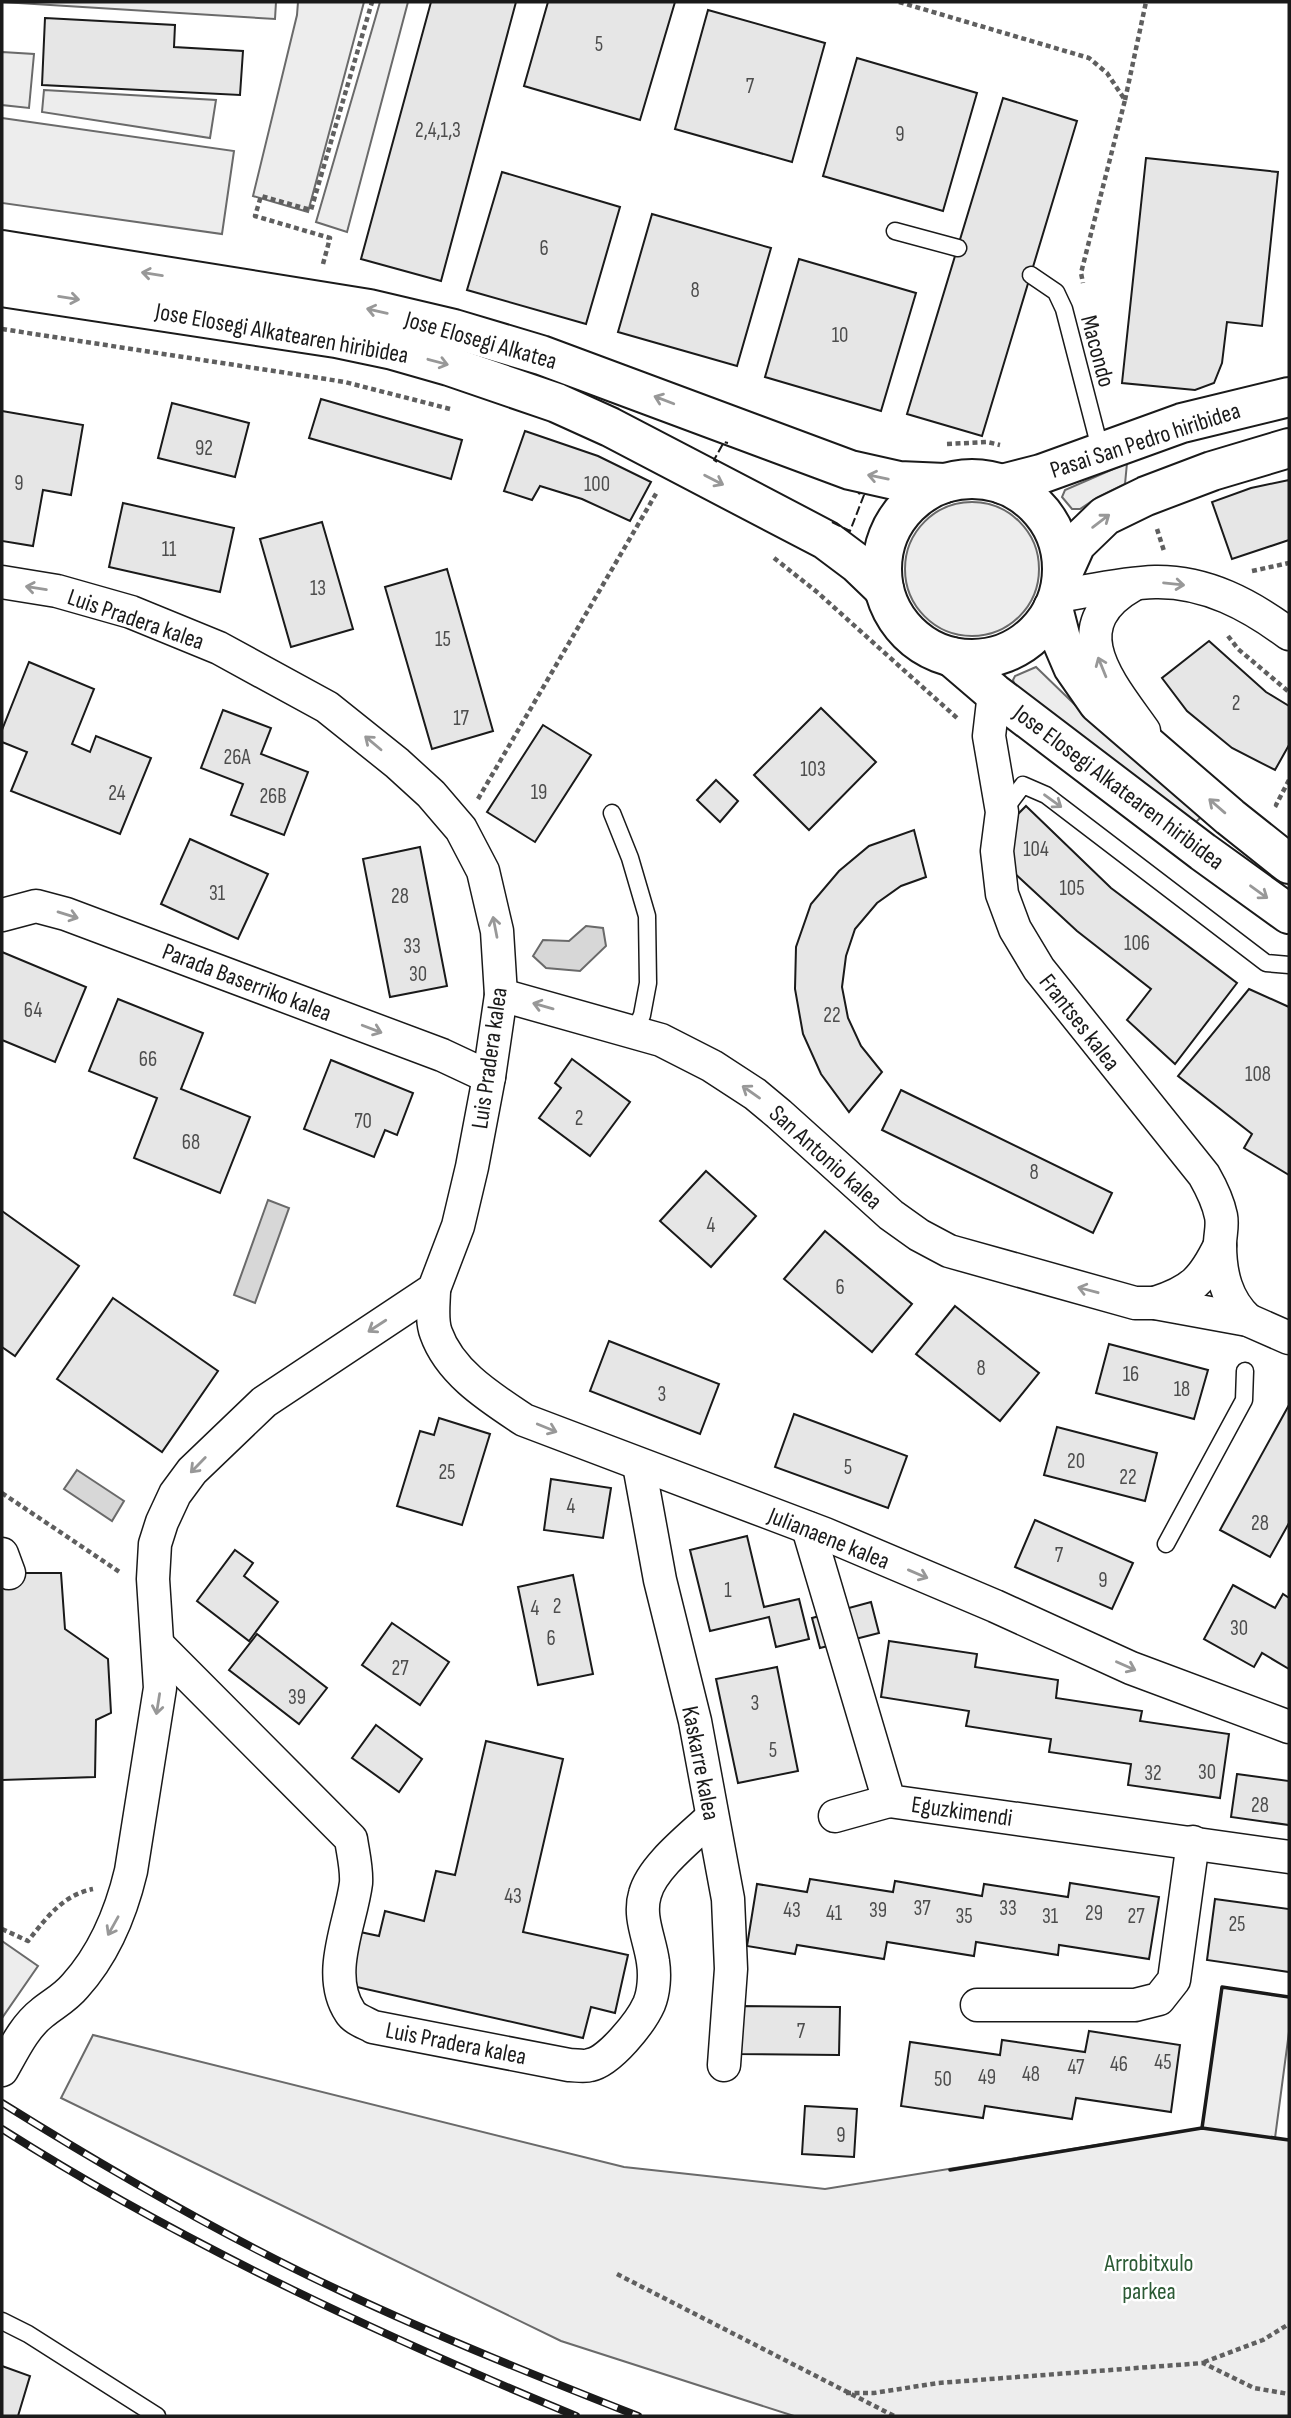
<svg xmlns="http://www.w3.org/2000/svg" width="1291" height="2418" font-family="'Sofia Sans Condensed',sans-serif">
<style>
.built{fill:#ededed;stroke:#6a6a6a;stroke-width:2}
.water{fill:#d7d7d7;stroke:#6a6a6a;stroke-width:2}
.building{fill:#e6e6e6;stroke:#1a1a1a;stroke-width:2}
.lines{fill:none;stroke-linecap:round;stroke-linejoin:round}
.service-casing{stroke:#1a1a1a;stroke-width:19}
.minor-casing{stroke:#1a1a1a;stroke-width:35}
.secondary-casing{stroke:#1a1a1a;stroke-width:42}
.path{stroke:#5f5f5f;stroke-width:4.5;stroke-dasharray:5 3.5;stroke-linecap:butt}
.service{stroke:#fff;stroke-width:16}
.minor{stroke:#fff;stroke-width:32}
.secondary{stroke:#fff;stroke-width:38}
.rail-casing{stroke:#1a1a1a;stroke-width:8}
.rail{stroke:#fff;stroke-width:5;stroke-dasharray:16;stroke-linecap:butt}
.fence{stroke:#1a1a1a;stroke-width:2;stroke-dasharray:9 3.5;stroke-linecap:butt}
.wall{stroke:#1a1a1a;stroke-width:3.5}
.oneway{stroke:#989898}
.labels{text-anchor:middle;stroke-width:5;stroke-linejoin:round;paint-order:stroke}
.number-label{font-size:21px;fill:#4d4d4d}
.street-label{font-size:24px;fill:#1a1a1a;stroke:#fff}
.park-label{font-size:24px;fill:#2b5a34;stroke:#fff}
</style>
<rect width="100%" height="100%" fill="#fff"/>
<g class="built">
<path d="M2,2h274l-1,17z"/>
<path d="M298,2h66l-56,210 -55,-16 44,-181z"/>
<path d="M380,2h28l-61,230 -31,-10z"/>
<path d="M2,52l32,2 -5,54 -27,-3z"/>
<path d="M44,90l172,10 -6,38 -168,-26z"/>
<path d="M2,118l232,33 -12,83 -220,-31z"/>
<path d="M1127,463l-2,21 -27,13 -18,12h-8l-10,-12 3,-7z"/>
<circle cx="972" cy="569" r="67"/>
<path d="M1036,667l64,62 102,87 -7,7 -180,-137 -2,-6 2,-4z"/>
<path d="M2,1941l36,25 -36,52z"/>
<path d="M1222,1987l67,10v35l-14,106 14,2v276h-495l-233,-75 -500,-243 32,-63 531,132 201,22 377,-61z"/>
</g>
<g class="water">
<path d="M586,926l17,2 3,18 -26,25 -34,-3 -13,-12 10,-16 26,1z"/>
<path d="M268,1200l21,8 -34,95 -21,-8z"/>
<path d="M77,1470l47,31 -12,20 -48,-32z"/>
</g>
<g class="building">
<path d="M431,2h85l-75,279 -80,-22z"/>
<path d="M548,2h127l-35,118 -116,-34z"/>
<path d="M708,10l117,33 -33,119 -117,-33z"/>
<path d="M45,18l130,7 -1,22 69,4 -3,44 -198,-10z"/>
<path d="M857,58l120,35 -34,118 -120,-35z"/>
<path d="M1003,98l74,23 -95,315 -75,-22z"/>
<path d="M1146,158l132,14 -16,154 -35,-4 -5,41 -8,20 -19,7 -73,-7z"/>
<path d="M502,172l118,35 -34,117 -119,-34z"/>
<path d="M652,214l119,34 -34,118 -119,-34z"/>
<path d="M799,259l117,34 -35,118 -116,-34z"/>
<path d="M321,399l141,41 -11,39 -142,-41z"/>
<path d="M172,403l77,20 -14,54 -77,-19z"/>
<path d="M2,411l81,14 -12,70 -28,-5 -10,56 -31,-5z"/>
<path d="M525,431l73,25 53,26 -21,39 -48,-22 -42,-13 -8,14 -28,-9z"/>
<path d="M1289,480v60l-57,19 -20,-57 39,-14z"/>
<path d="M123,503l111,25 -14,64 -111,-25z"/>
<path d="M322,522l31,107 -62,18 -31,-108z"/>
<path d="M447,569l46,162 -61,18 -47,-162z"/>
<path d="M1209,641l57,51 23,14v39l-14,25 -43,-22 -45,-37 -25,-33z"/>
<path d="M29,662l65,27 -22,55 18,8 6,-16 55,22 -31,76 -109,-43 16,-39 -25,-10v-12z"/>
<path d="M821,708l55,54 -67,68 -55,-55z"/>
<path d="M223,710l48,18 -10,26 47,18 -24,63 -53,-20 12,-31 -42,-16z"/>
<path d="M543,725l48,30 -56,87 -48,-30z"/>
<path d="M716,780l22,21 -18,21 -23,-22z"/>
<path d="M1026,806l85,82 126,95 -62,81 -48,-44 24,-31 -74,-58 -67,-62 5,-52z"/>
<path d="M914,830l12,47 -25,9 -24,17 -22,26 -9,27 -4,31 6,31 13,28 21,26 -33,40 -28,-38 -18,-40 -8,-45 1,-42 15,-43 28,-33 30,-25z"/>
<path d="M190,839l78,35 -30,65 -77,-35z"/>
<path d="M420,847l27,139 -57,11 -27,-138z"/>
<path d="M2,952l84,35 -31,75 -53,-22z"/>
<path d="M1249,989l40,18v168l-45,-27 8,-14 -74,-58z"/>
<path d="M118,999l85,34 -22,56 69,28 -30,76 -86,-35 23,-60 -68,-27z"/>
<path d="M572,1059l58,43 -40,54 -51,-38 22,-30 -6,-5z"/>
<path d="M331,1060l82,33 -16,42 -12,-5 -11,27 -70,-28z"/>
<path d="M901,1090l211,103 -19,40 -211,-103z"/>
<path d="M706,1171l50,45 -45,51 -51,-46z"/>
<path d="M2,1211l77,55 -64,90 -13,-9z"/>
<path d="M825,1231l87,73 -40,48 -88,-73z"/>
<path d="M113,1298l105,73 -56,81 -105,-73z"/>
<path d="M955,1306l84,67 -39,48 -84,-67z"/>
<path d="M609,1341l110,43 -19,50 -110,-43z"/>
<path d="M1109,1344l99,26 -14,49 -98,-26z"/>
<path d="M1289,1405v118l-19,34 -50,-27z"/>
<path d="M794,1414l113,42 -19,52 -113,-41z"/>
<path d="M439,1418l51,16 -28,91 -65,-19 23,-75 14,4z"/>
<path d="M1057,1427l100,26 -12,48 -101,-26z"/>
<path d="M551,1479l60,9 -8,50 -59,-8z"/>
<path d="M1035,1520l98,43 -21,46 -97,-42z"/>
<path d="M747,1536l17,71 35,-8 10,40 -33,8 -7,-30 -59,14 -20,-81z"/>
<path d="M235,1550l18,13 -9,13 34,26 -29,39 -52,-40z"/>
<path d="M2,1573h59l4,56 43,30 3,54 -15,7 -1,57 -93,3z"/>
<path d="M573,1575l20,99 -55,11 -20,-98z"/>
<path d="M1233,1585l42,23 8,-14 6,4v71l-27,-16 -8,14 -50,-28z"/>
<path d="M871,1602l8,31 -59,15 -8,-30z"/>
<path d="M392,1623l57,39 -29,43 -58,-40z"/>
<path d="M257,1634l70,54 -28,36 -70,-54z"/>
<path d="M889,1641l88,13 -2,13 83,13 -2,18 86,13 -2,10 89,13 -9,64 -92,-13 3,-21 -82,-12 2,-13 -85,-13 3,-15 -88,-14z"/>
<path d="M777,1667l21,104 -60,12 -22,-104z"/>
<path d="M376,1725l46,34 -23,33 -47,-34z"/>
<path d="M486,1741l77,18 -40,173 105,23 -13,58 -24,-6 -8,31 -235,-53 12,-53 19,4 6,-25 39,10 12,-50 19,4z"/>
<path d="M1237,1774l52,7v44l-58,-8z"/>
<path d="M810,1879l83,13 2,-11 87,15 2,-12 84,13 2,-14 89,14 -10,62 -90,-14 -1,10 -82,-13 -2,14 -87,-14 -3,17 -87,-14 -2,9 -48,-8 10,-62 50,8z"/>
<path d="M1215,1899l74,10v63l-82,-12z"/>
<path d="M738,2006l102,1 -1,48 -102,-1z"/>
<path d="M1089,2031l91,14 -9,67 -95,-14 -4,21 -87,-13 -2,12 -82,-12 9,-64 90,13 2,-15 83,12z"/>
<path d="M805,2106l52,3 -3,48 -52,-3z"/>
<path d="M2,2366l28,10 -12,40h-16z"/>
</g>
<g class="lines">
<defs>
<g id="service">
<path d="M895,231l63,17"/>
<path d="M1031,275l25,17 8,17 37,143"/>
<path d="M1004,810l19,-25 23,10 220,168 23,2"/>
<path d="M612,813l18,45 17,58 1,67 -6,32 -8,17"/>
<path d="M1166,1544l78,-144 1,-29"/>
<path d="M2,2321l26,13 129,82"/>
</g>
<g id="minor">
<path d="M2,582l55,9 74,21 88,36 108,59 70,56 34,31 30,35 22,42 14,60 4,64 -12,82 -17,90 -14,59 -24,63 -170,113 -72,69 -17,23 -13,28 -7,22 -2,35 7,109 -29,183c-10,42 -27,83 -56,115 -10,12 -22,18 -33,27 -18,14 -29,38 -40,57"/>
<path d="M1133,585c-74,42 -22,99 11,146"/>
<path d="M1058,596c31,-5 65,-13 97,-14 51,-1 95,23 134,52"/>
<path d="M994,693l-5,43 13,76 -5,39 5,43 13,35 24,40 165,206c8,14 14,26 17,41 2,10 -1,19 -1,28 0,29 6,56 28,76"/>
<path d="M2,915l34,-9 30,8 376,141 47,22"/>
<path d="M501,995l160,45 51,26 43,28 24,20 112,101 28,20 30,16 186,52h20l93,17 41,18"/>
<path d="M434,1289c0,13 -3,31 2,44 14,40 55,65 88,87l301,114 170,72 136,62 158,59"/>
<path d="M1155,1303c37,-12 48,-23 65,-58"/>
<path d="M639,1465l21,115 35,141 33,178 3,70 -7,96"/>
<path d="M808,1528l81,273 400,56"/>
<path d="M2,1554l7,19"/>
<path d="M158,1645l193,194c2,14 6,30 5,44 -5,40 -31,91 -6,129 4,7 16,11 23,15l196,38c7,0 15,2 21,0 20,-4 51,-43 59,-61 5,-12 6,-29 4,-42 -3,-23 -15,-45 -8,-68 7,-27 46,-57 66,-76"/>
<path d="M835,1816l54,-15"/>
<path d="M977,2005h158l24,-6 15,-19 19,-138"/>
</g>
<g id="secondary">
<path d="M2,250l367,59 85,20 87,26 309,115 49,11 46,2"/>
<path d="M2,287l334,51 57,12 56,16 108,37 53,24 216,113 32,24 26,25"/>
<circle cx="972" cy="569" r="90"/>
<path d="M1002,484l39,-10 141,-51 107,-26"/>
<path d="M1062,575l14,-31 29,-28 41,-20 66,-25 77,-23"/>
<path d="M1053,608l8,31 12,28 25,36 132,114 59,47"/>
<path d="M952,657l42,36 209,159 86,62"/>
</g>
</defs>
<use href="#service" class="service-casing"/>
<use href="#minor" class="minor-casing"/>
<use href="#secondary" class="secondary-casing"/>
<g class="path">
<path d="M899,2l190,56 18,15 18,27 -44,173 2,10"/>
<path d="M1125,100l21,-98"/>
<path d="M323,264l7,-26 -75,-22 6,-20 50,14 61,-208"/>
<path d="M2,329l343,53 105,27"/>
<path d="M947,444l40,-2 13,3"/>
<path d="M1157,529l7,22"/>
<path d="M774,558l43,34 140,126"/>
<path d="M1252,571l37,-8"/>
<path d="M1228,636l10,13 51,43"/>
<path d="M478,799l179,-307"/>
<path d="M1278,806l-2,-1 13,-25"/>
<path d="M2,1493l119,80"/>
<path d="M2,1929l26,12c19,-24 35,-46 65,-52"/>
<path d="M617,2274l277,142"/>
<path d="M1204,2362l59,-22 26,-16"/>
<path d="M846,2393h28l64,-10 265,-20 51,25 35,6"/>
</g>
<use href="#service" class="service"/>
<use href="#minor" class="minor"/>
<use href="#secondary" class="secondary"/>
<defs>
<g id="rail">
<path d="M2,2103c109,68 226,136 343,190 96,45 194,84 293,123"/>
<path d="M2,2129c181,115 376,205 574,287"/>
</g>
</defs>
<use href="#rail" class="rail-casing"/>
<use href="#rail" class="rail"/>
<g class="fence">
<path d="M717,462l-3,-2 10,-18 4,1"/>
<path d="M832,522l18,9 14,-36 -6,-2"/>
</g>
<g class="wall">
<path d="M1202,2128l20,-141 67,10"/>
<path d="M950,2170l252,-42 87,12"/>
</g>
</g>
<defs><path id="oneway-shaft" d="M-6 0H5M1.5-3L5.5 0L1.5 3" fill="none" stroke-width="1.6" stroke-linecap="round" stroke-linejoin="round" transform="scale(1.75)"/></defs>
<g class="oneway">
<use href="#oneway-shaft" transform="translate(152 274) rotate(-171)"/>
<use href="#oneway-shaft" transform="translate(69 298) rotate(9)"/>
<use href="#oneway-shaft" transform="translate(377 311) rotate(-167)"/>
<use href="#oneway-shaft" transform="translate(438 362) rotate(15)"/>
<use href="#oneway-shaft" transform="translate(664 400) rotate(-159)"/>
<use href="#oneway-shaft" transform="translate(878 477) rotate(-168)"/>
<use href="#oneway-shaft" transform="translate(714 480) rotate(27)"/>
<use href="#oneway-shaft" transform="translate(1101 521) rotate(-37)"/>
<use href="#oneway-shaft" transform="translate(1174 584) rotate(6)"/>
<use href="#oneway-shaft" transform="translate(36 588) rotate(-171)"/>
<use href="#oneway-shaft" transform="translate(1102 667) rotate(-112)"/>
<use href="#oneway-shaft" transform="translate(373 743) rotate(-140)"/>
<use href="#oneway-shaft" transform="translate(1053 801) rotate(36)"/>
<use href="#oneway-shaft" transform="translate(1217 806) rotate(-139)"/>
<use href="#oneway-shaft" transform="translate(1259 892) rotate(36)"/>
<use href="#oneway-shaft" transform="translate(68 915) rotate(17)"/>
<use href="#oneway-shaft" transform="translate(495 927) rotate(-101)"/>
<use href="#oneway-shaft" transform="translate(543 1006) rotate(-164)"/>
<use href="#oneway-shaft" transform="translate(372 1029) rotate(21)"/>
<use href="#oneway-shaft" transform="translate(751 1092) rotate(-145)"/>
<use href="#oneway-shaft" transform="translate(1088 1290) rotate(-165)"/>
<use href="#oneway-shaft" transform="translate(377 1326) rotate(147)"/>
<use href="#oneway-shaft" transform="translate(547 1428) rotate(22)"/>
<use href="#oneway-shaft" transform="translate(198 1465) rotate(134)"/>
<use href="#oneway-shaft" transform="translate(918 1574) rotate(23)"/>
<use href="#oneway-shaft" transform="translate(1126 1666) rotate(24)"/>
<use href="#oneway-shaft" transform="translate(158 1704) rotate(99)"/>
<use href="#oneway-shaft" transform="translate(113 1926) rotate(119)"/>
</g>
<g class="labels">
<g class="number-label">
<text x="599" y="51">5</text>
<text x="750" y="93">7</text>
<text x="438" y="137">2,4,1,3</text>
<text x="900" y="141">9</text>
<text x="544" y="255">6</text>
<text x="695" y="297">8</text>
<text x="840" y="342">10</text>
<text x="204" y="455">92</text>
<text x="19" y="490">9</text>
<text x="597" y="491">100</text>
<text x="169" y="556">11</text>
<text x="318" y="595">13</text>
<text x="443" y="646">15</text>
<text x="1236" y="710">2</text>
<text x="461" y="725">17</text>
<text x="237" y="764">26A</text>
<text x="813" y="776">103</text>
<text x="539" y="799">19</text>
<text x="117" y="800">24</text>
<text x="273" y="803">26B</text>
<text x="1036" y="856">104</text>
<text x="1072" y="895">105</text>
<text x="217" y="900">31</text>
<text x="400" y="903">28</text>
<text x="1137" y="950">106</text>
<text x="412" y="953">33</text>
<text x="418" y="981">30</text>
<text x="33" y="1017">64</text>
<text x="832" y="1022">22</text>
<text x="148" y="1066">66</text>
<text x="1258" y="1081">108</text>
<text x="579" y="1125">2</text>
<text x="363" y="1128">70</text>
<text x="191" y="1149">68</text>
<text x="1034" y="1179">8</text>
<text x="711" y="1232">4</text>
<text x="840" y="1294">6</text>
<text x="981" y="1375">8</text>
<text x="1131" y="1381">16</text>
<text x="1182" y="1396">18</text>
<text x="662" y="1401">3</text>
<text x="1076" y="1468">20</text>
<text x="848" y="1474">5</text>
<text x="447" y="1479">25</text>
<text x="1128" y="1484">22</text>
<text x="571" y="1513">4</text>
<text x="1260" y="1530">28</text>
<text x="1059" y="1562">7</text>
<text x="1103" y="1587">9</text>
<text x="728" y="1597">1</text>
<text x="557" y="1613">2</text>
<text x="535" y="1615">4</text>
<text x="1239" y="1635">30</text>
<text x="551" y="1645">6</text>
<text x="400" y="1675">27</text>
<text x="297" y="1704">39</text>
<text x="755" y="1710">3</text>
<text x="773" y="1757">5</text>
<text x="1207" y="1779">30</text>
<text x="1153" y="1780">32</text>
<text x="1260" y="1812">28</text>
<text x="513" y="1903">43</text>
<text x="922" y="1915">37</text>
<text x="1008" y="1915">33</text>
<text x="792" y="1917">43</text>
<text x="878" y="1917">39</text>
<text x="834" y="1920">41</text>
<text x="1094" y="1920">29</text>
<text x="964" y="1923">35</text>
<text x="1050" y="1923">31</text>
<text x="1136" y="1923">27</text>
<text x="1237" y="1931">25</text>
<text x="801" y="2038">7</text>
<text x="1163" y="2069">45</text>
<text x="1119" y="2071">46</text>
<text x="1076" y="2074">47</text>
<text x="1031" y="2081">48</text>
<text x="987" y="2084">49</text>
<text x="943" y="2086">50</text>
<text x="841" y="2142">9</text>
</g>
<g class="street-label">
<text transform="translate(282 333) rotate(10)" y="8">Jose Elosegi Alkatearen hiribidea</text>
<text transform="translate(481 340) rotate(16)" y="8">Jose Elosegi Alkatea</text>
<text transform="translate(1098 351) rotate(75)" y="8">Macondo</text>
<text transform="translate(1145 440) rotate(-18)" y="8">Pasai San Pedro hiribidea</text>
<text transform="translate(136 619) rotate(19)" y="8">Luis Pradera kalea</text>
<text transform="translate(1119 787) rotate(37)" y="8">Jose Elosegi Alkatearen hiribidea</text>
<text transform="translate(247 982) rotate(21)" y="8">Parada Baserriko kalea</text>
<text transform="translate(1080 1022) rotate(52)" y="8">Frantses kalea</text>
<text transform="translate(489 1058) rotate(-82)" y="8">Luis Pradera kalea</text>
<text transform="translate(826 1157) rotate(42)" y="8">San Antonio kalea</text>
<text transform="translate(829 1538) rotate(22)" y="8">Julianaene kalea</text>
<text transform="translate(701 1763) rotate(79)" y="8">Kaskarre kalea</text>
<text transform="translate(962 1811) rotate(8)" y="8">Eguzkimendi</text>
<text transform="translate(456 2043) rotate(11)" y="8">Luis Pradera kalea</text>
</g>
<g class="park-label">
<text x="1149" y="2271">Arrobitxulo<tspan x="1149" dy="28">parkea</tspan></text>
</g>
</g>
<rect width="1291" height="2418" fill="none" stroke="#1a1a1a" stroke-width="7"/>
</svg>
